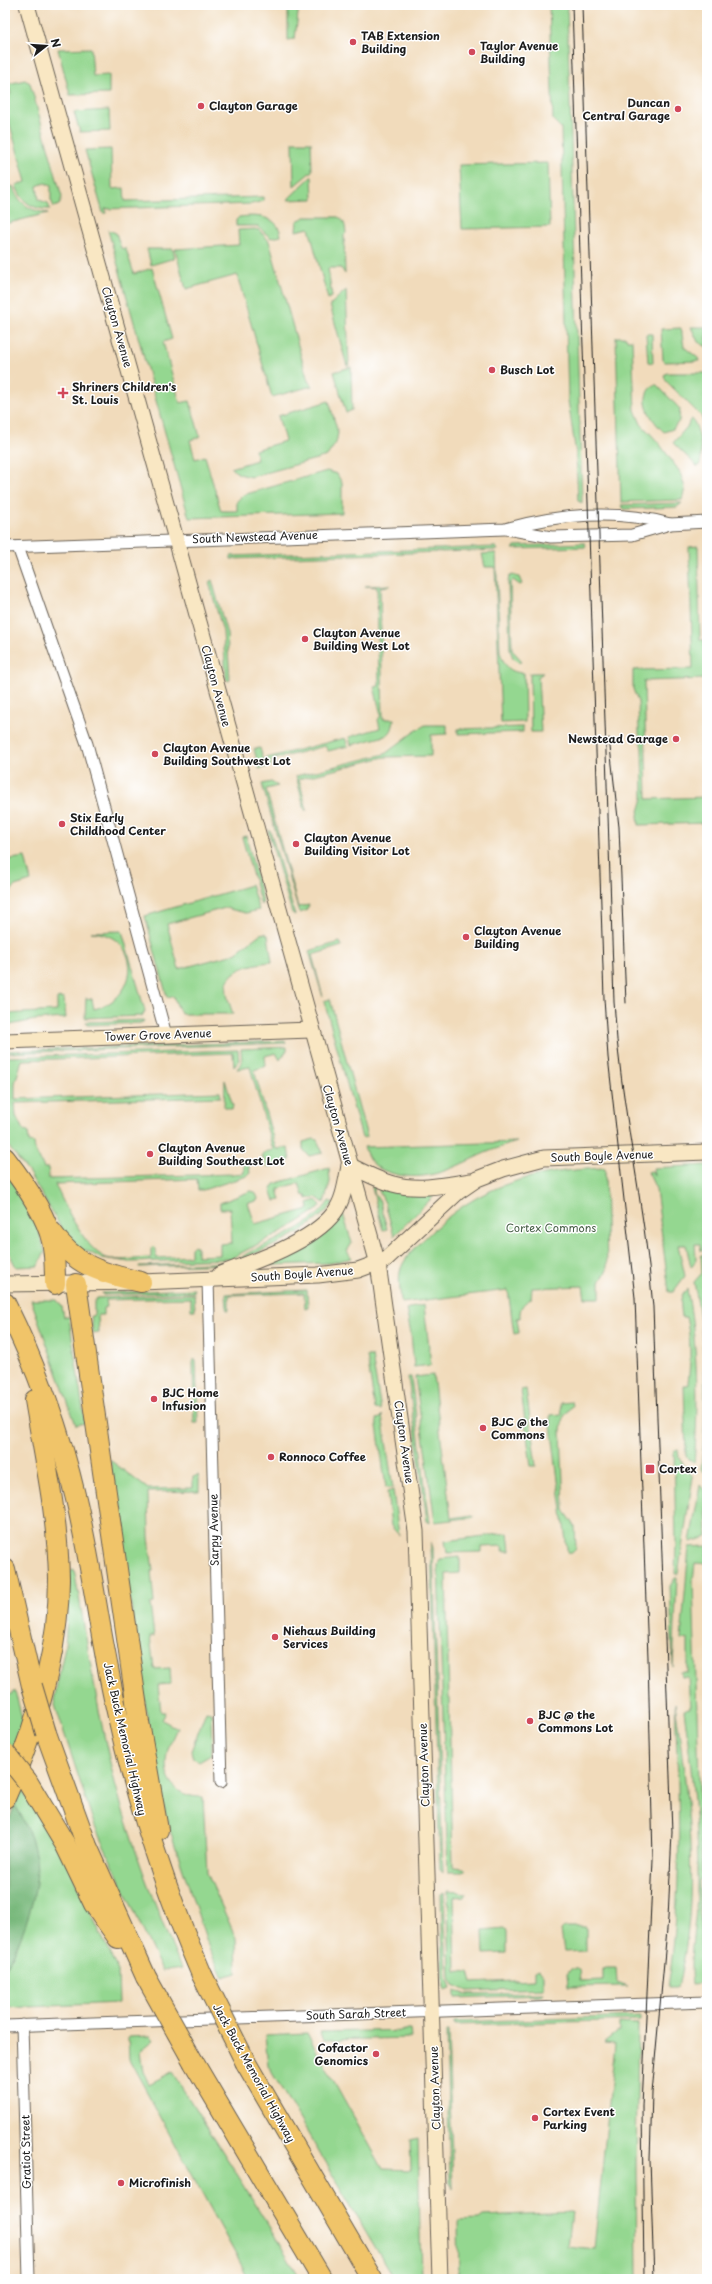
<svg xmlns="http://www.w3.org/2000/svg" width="712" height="2284" font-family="'Playpen Sans',sans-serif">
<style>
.green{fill:#94d790;stroke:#587a56}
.forest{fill:#77b87a;stroke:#4a6a4b}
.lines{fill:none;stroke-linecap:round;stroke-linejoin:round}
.street-casing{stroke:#675f54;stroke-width:13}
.secondary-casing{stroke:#675f54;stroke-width:17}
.highway-casing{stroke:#675f54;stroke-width:22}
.street{stroke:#fff;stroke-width:11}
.secondary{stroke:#f9e7c3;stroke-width:15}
.highway{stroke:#f0c469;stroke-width:20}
.tram{stroke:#1c1c1c;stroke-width:1}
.highway-bridge-casing{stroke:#675f54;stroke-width:22;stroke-linecap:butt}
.highway-bridge{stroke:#f0c469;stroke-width:20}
.poi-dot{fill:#d1495b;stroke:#fff;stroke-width:1.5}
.labels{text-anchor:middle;stroke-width:3;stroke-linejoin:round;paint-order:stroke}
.poi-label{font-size:11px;font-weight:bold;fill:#1c1c1c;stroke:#fff;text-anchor:start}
.street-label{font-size:11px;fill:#1c1c1c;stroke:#fff}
.park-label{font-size:11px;fill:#465d45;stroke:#fff}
</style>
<rect width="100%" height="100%" fill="#fff"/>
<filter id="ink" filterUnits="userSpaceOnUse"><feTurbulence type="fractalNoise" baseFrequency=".025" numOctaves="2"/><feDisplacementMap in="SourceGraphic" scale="8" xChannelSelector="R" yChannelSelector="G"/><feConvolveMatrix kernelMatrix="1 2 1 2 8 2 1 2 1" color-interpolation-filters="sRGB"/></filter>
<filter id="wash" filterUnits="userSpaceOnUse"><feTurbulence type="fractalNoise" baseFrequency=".012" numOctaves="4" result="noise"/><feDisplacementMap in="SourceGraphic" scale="16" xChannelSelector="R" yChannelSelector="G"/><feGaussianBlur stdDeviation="0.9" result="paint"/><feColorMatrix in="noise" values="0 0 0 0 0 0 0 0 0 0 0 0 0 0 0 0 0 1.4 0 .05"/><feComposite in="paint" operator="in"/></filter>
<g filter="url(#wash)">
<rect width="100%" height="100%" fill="#f1dbbb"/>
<g class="green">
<path d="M288,5h11l-4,34 -7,1z"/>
<path d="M549,5h18l15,498 -4,-2 -2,-47 -8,-54 -7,-272 -8,-8z"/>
<path d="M91,48l2,28 16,-1v19l-39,1 -12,-46z"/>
<path d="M25,80l5,3 32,114 -3,8 -5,2 -3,-7v-14l-6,-3 -8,3 2,14 9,3 2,6c-17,1 -29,-7 -34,-24l10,-3 -21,-75v-11l6,-2 -3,-10z"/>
<path d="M109,110l1,21 -30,1 -6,-20z"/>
<path d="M293,142h18l1,29 -18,15z"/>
<path d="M111,149l1,40 12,-1 1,13 138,-4v4l-11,3 -147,5 1,4h-3l-18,-63z"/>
<path d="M548,163l2,64 -88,2 -3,-64z"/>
<path d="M312,176l1,23 -26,1z"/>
<path d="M13,186c5,17 17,25 35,27l-43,11v-36z"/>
<path d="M239,217c16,-2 40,-2 42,19l-10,2 -14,-12h-21v-6z"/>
<path d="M305,217h33c7,3 7,9 8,16l-2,2 1,39 -4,-6h-13l4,28 -4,3 -19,-71 -13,3 1,-10z"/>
<path d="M255,229l4,1 10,11 39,140 4,5 -40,11 -35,-122 -51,14 -11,-40 64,-4 -1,-15z"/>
<path d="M108,230l8,3 5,15 5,1 8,25 18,-6 20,71 -9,3 17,61 10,-2 10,36 -10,3 5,19 10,-3 16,55h16v-10l6,-6 84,-24 10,3 5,9v30l-153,5z"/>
<path d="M147,249h26l2,9 -24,7z"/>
<path d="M346,290l3,75 -2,1 -17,-61z"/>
<path d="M691,327h16v20l-9,-5z"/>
<path d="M681,328l3,19 14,11 1,3 -34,1 -2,-2 -2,-31z"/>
<path d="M646,334h6l1,29 -5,-1z"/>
<path d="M616,337h10l1,3h5l3,70 6,14 17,18 22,30 5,16 -3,12 -61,2z"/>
<path d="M351,367l1,43 -6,3 -12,-41z"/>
<path d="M667,373h40v56l-6,-13 -35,-35 -2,-6z"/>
<path d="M653,385h4l23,24 -1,12 -6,8 -9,3c-13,-12 -27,-33 -11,-47z"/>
<path d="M329,401l9,32 -2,10 -9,13 -76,21 -12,-3 -8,-6 26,-8 -2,-10 30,-9 -7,-25z"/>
<path d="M692,419c7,7 13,41 6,48l-25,-24 14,-16 3,-7z"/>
<path d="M682,503l-5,4 -53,2 -3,-4z"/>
<path d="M585,543l1,4 -73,2 2,-3z"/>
<path d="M698,546l2,94h5l1,39 -62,2 3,118 60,-2v26l-68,2 -1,-10 5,-17 -1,-50 -3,-15 -1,-31 -5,-13v-19l60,-1 -4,-122z"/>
<path d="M496,547l2,3 -267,9v-3z"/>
<path d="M496,553l4,99c4,13 9,21 24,21l1,49 -24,1 -6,-156h-10l-3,-13z"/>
<path d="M512,575l7,2 3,7 -2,1 -7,-5 -3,3 2,67 10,11 -2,1 -7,-4 -3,-8 -2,-68 1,-5z"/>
<path d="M212,580l15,54 3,46 -2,1 -2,-2 -3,-47 -14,-50z"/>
<path d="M390,585v1l-10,1 3,132h11c-1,8 -2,14 -9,17l-34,9 -2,-8 31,-9 -2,-8 3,-5 -7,-28 5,-1 -2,-99 -12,-1z"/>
<path d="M530,673h13l-5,4 3,55h-10z"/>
<path d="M425,725h22v9l-16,1v21l-47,1 -85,22 8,31h-2l-9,-34 89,-22 26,-20z"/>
<path d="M523,727v5l-65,2v-5z"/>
<path d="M345,738l3,8 -20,5 -3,-5 -54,14v6l-12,3 -5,-20 6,-1 3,11z"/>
<path d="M271,782l7,4 -12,3 32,118 11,-2 -3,6 -7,2 -37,-129z"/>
<path d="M270,830l25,85 -3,-2 -24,-82z"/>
<path d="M246,836l17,65 -2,4 -19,-68z"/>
<path d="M25,857l6,24 -16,5 -6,8 -4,-3v-31z"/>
<path d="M251,885l8,25 -13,3 -21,-5 -58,16 12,45 55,-15 26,-20 5,-1 3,2 4,27c-14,1 -41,5 -45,22 -2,9 3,21 6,30h-52l-8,-18 -6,1 -22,-81z"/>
<path d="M122,931l23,80 -3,5 -57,2 1,-20 6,1 2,10c48,-11 48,-74 -3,-77z"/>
<path d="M340,942l2,4 -30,9 11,42 -14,-46z"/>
<path d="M60,998l4,1 2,19 -31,2 -30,6v-12l52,-3v-12z"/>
<path d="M330,999l37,138 -5,1 -38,-137z"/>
<path d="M144,1020l-1,3 -56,2 -1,-3z"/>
<path d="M285,1041l1,2 -281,10v-2z"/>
<path d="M287,1047v3l-7,10 -4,-7 -11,3 1,10 -12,4 22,79 12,-1 2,12 -4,3 -18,4 -6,-11 3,-4 8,-2 -23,-83 -13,2 5,-7 -1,-13z"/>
<path d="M238,1050l1,11 -5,6 -1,-14 -211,7 -7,23v16l205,-7 1,5 -206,6 1,13 7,14 5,1 1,11 5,1 1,7 9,18h4l1,11 185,-5 10,-1v-11h4l2,11 -3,3 -44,14h-5l-1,-11 -142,5c8,18 33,73 56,75 12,2 27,-1 40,-1v-9l2,-3 3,3v9l35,-2v-8l3,-3 3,2v9l23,-1v-11l12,-1 -2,-34h-10v-6l31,-12 4,1 3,6 -1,3 -9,2 7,21 54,-15 -1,-6 8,-3 5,5 -4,5 -25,16 -62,33 -100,3 -29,-4 -16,-8 -2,4 -14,-13 -40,-68 -24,-31v-85z"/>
<path d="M225,1080l8,26 -1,3 -8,-2z"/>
<path d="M314,1139l3,1 6,13 -14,3 -6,-7v-7z"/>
<path d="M517,1142c-11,3 -22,7 -32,11 -31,14 -58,31 -94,20 -14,-4 -22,-10 -27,-26z"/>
<path d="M707,1165v81l-6,5 -1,-7h-5l1,16 -5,7 -5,-22h-8l7,31 -12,16h-4l-13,-103 -8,-17h4l2,4 -1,-8z"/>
<path d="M329,1168l1,14 -6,21 -8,-6 -9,2 -1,-4 -3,1 -4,-13 -21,6 3,11 -6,1 -4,-12 3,-5z"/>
<path d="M605,1168l2,102 -7,12v16h-15l-2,-12 -51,2 -1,11c-8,4 -12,9 -11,19h-3l2,15 -5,1 -6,-44 -107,13c0,-10 -3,-21 -1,-31 2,-12 16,-25 25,-34 53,-54 107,-67 180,-70z"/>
<path d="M5,1170l31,50 9,32 -7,14 -22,1 -11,-22z"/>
<path d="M373,1185h2l-1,8 6,9 7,27 -4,1 -11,-42z"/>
<path d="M380,1187l52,7 2,2 -40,40 -9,-33 -6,-12z"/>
<path d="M329,1201l5,2c-24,27 -60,44 -94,56 7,-7 17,-10 25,-14 22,-10 51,-23 64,-44z"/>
<path d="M343,1214l9,29 -5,8 5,7 -21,5 -60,2v-4l53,-33z"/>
<path d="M707,1251v223l-6,-5c7,-63 5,-125 -7,-187l8,-9 -1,-17z"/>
<path d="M235,1262l-8,2 -88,3v-1z"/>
<path d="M194,1289v3l-91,3 -1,-2z"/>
<path d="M687,1289c11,57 12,116 7,174l-8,-7 -2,-71h4v-3c3,-21 3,-43 -2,-65h-4c-1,-10 -4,-21 5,-28z"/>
<path d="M307,1290l1,18 -3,1 -1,-16 -75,2v15h-2l-1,-16z"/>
<path d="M194,1294l1,16h-4v-12l-85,2 1,7 -4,1v7h-5l1,18 -6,1 -2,-18 3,-1v-13l3,-4z"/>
<path d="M31,1300h26l5,7 2,10h5l16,106 -9,2z"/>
<path d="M424,1305l7,60 -17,2 -3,-33 -5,-25z"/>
<path d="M367,1356h5l9,54 -6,-1z"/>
<path d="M193,1360h3l2,63h-4z"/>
<path d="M433,1375l18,143 22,-3 1,2 -39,5 -20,-145z"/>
<path d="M408,1377h3l19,146 -3,-2z"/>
<path d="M526,1389l10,77h-5l-10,-76z"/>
<path d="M572,1402l1,3 -10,13 -2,12 3,80 11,16 1,23 -4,4h-3l-2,-4 -17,-131 1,-3 11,-1 -1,-11z"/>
<path d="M382,1415l11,73h-7l-10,-69 5,-1z"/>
<path d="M674,1450h4l1,8 14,19 -15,97h-3l1,-30z"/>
<path d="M110,1460l38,29 45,-1v-11l5,-2 1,3v13l-51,1 1,45 4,34h-2l3,32 -4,1 4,32h-4l4,33 16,-1 1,16 -13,1 3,27h5l-4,8 15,8c-4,9 -9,18 -10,26 -5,26 10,44 36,43l4,76 29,65 1,35 -14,4 -14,-29 -42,-127 -11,-43z"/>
<path d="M700,1485l6,7 1,45 -17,5z"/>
<path d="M393,1490l6,45 -8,-9 -4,-34z"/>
<path d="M508,1533l2,18h-7l-1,-5 -20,1v5l-35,1 -2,-12z"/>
<path d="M431,1542l2,6 10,325 -3,-3z"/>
<path d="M707,1546v18l-12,-1 -2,18 9,298 -3,1 3,103 -10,1c-4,-31 5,-63 5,-94 1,-61 -5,-120 -13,-180l6,-1 -2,-32h-6l-1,-5h7v-32l-7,-1 8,-92z"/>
<path d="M460,1557v16l-14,1 7,293 11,1 2,2 -2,2h-16l-10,-307 2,-6z"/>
<path d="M74,1569c13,71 23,143 41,214 17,63 40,124 66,185l-19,3 -67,-144 -40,-122 -1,-5 11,-54 5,-76z"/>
<path d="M675,1578h2l-4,89 -3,-81z"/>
<path d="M15,1691l8,31 -10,27 -8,-11v-39z"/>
<path d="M675,1703c13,92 26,191 3,284h-10c15,-94 11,-189 7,-284z"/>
<path d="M206,1711l5,1 1,37 -1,5 -12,7 -6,-3 -2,-7z"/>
<path d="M22,1790l44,70 52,111 1,32 -114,5c0,-12 -2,-26 0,-37 2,-10 10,-18 13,-27 19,-55 28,-87 -3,-139z"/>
<path d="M448,1891l18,2 -2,3 -10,1 2,74 13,1 3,11 62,-3v-8l5,-2 4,5v13l-75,3 -14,-6 -4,-7z"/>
<path d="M444,1892l3,85 4,11 -7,2 -3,-96z"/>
<path d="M564,1927h22v24l-22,1 -3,-22z"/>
<path d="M504,1928l3,3v22l-23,1 -1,-24z"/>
<path d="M605,1968h11l1,14 11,4 -60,1 -1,-13 4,-5h8l1,12 23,-1v-11z"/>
<path d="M455,1991l11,3 77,-1 -1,2 -87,3z"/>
<path d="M640,2016v4l-185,5v-3z"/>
<path d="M619,2023l19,1 -2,142 1,113h-178l-1,-59 21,-1 4,-3 88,-4 -4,34 27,3 21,-205 -11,-1 15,-12z"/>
<path d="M411,2030l1,8 -88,2 -4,-8z"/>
<path d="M446,2031h2l5,157 -3,-5z"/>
<path d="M307,2033l76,136 28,1 -1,-30 8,-2 3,141h-27l-126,-213 -3,-31z"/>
<path d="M151,2036l3,4 -14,11 3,21 6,12 23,-12 70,110 59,97h-52l-120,-220 -1,-22z"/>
</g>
<path class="forest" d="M15,1805c10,16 18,34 21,54 5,32 -14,78 -28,106h-3v-136z"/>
</g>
<g filter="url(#ink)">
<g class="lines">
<defs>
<g id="street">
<path d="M507,529l44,8 81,-2 38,-11 37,-2"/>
<path d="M5,547l500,-18c53,-15 112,-20 165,-5"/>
<path d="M18,547l69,197 79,291"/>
<path d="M208,1279l13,503"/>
<path d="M22,2025l7,254"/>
<path d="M5,2026l702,-24"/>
</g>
<g id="secondary">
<path d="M27,5l351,1259 38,267 24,748"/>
<path d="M5,1041l306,-11"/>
<path d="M349,1165c14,7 29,15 44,19 24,7 53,1 78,-3"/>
<path d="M220,1274c34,-12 92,-32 114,-61 10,-13 12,-32 15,-47"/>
<path d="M5,1284l136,-2 177,-7 40,-5 27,-10 73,-68 19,-13 26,-10 41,-11 163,-6"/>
</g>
<g id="highway">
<path d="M5,1158c17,22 41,56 47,83 3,14 3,28 3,43"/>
<path d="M51,1231c24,35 50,42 90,51"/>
<path d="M76,1284l63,438 19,108"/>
<path d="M5,1303c31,62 55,128 71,196 16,67 24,137 39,204 20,94 49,184 87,272"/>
<path d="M5,1569l27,117"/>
<path d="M46,1733l41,113 59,131"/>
<path d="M27,1781l38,63 29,60 24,34"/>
<path d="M5,1798c30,-68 54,-144 54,-219 -1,-61 -14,-119 -24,-179"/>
<path d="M194,2063l128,216"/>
<path d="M246,2063l126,216"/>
</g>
</defs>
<use href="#street" class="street-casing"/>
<use href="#secondary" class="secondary-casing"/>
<use href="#highway" class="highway-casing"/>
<use href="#street" class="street"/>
<use href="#secondary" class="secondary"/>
<use href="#highway" class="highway"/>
<g class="tram">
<path d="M572,5l32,994 4,58 27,241 13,360 5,201 -11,247 2,173"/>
<path d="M582,5l32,997c6,103 31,203 39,305l19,525 -4,86 -16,175 -2,67 4,119"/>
<path d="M609,738l10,89 7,176"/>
</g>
<defs>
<g id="highway-bridge">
<path d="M32,1686l14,47"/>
<path d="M5,1753l22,28"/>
<path d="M202,1975l44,88"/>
<path d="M146,1977l48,86"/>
</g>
</defs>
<use href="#highway-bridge" class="highway-bridge-casing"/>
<use href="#highway-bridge" class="highway-bridge"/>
</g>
</g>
<g class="poi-dot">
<circle cx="353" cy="42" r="4"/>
<circle cx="472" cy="52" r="4"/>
<circle cx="201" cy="106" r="4"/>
<circle cx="678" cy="109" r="4"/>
<circle cx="492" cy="370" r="4"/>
<path d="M61 387h4v4h4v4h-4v4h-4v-4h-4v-4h4z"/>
<circle cx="305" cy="639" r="4"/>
<circle cx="676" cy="739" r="4"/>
<circle cx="155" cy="754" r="4"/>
<circle cx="62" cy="824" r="4"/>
<circle cx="296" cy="844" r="4"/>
<circle cx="466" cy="937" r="4"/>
<circle cx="150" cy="1154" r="4"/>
<circle cx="154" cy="1399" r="4"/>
<circle cx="483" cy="1428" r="4"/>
<circle cx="271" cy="1457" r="4"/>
<rect x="645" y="1464" width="10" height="10" rx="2"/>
<circle cx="275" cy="1637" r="4"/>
<circle cx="530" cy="1721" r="4"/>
<circle cx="376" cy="2054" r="4"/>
<circle cx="535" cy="2118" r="4"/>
<circle cx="121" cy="2183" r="4"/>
</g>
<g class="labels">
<g class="poi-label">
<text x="361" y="40">TAB Extension<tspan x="361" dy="13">Building</tspan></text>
<text x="480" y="50">Taylor Avenue<tspan x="480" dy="13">Building</tspan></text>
<text x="670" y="107" text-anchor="end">Duncan<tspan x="670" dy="13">Central Garage</tspan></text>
<text x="209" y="110">Clayton Garage</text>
<text x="500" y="374">Busch Lot</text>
<text x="72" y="391">Shriners Children's<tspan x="72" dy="13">St. Louis</tspan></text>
<text x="313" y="637">Clayton Avenue<tspan x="313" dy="13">Building West Lot</tspan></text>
<text x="668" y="743" text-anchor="end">Newstead Garage</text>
<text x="163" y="752">Clayton Avenue<tspan x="163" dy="13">Building Southwest Lot</tspan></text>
<text x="70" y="822">Stix Early<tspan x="70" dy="13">Childhood Center</tspan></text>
<text x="304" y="842">Clayton Avenue<tspan x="304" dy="13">Building Visitor Lot</tspan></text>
<text x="474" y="935">Clayton Avenue<tspan x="474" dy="13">Building</tspan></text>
<text x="158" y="1152">Clayton Avenue<tspan x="158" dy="13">Building Southeast Lot</tspan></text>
<text x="162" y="1397">BJC Home<tspan x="162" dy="13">Infusion</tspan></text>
<text x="491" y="1426">BJC @ the<tspan x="491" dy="13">Commons</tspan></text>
<text x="279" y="1461">Ronnoco Coffee</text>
<text x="659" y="1473">Cortex</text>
<text x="283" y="1635">Niehaus Building<tspan x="283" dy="13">Services</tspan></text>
<text x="538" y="1719">BJC @ the<tspan x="538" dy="13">Commons Lot</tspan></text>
<text x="368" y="2052" text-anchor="end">Cofactor<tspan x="368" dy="13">Genomics</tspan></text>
<text x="543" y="2116">Cortex Event<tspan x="543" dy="13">Parking</tspan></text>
<text x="129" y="2187">Microfinish</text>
</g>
<g class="street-label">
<text transform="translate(117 327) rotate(74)" y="4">Clayton Avenue</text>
<text transform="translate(255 537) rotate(-2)" y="4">South Newstead Avenue</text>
<text transform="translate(216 686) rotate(75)" y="4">Clayton Avenue</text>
<text transform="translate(158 1035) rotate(-2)" y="4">Tower Grove Avenue</text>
<text transform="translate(338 1125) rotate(74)" y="4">Clayton Avenue</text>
<text transform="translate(602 1156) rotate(-2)" y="4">South Boyle Avenue</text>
<text transform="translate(302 1274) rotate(-4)" y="4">South Boyle Avenue</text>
<text transform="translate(404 1442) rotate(82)" y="4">Clayton Avenue</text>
<text transform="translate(214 1530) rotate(-91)" y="4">Sarpy Avenue</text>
<text transform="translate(125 1739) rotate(77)" y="4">Jack Buck Memorial Highway</text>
<text transform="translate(424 1765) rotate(-92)" y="4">Clayton Avenue</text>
<text transform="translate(356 2014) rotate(-2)" y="4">South Sarah Street</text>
<text transform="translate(254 2073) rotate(61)" y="4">Jack Buck Memorial Highway</text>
<text transform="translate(435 2088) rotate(-92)" y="4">Clayton Avenue</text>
<text transform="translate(26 2152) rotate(-91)" y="4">Gratiot Street</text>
</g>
<g class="park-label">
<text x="551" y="1232">Cortex Commons</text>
</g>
</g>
<rect width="712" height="2284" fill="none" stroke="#fff" stroke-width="20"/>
<g transform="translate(46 46) rotate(73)" stroke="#ffffff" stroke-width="3" paint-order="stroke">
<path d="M0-3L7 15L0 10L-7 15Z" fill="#1c1c1c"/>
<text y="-6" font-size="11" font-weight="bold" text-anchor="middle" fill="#1c1c1c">N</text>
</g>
</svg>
